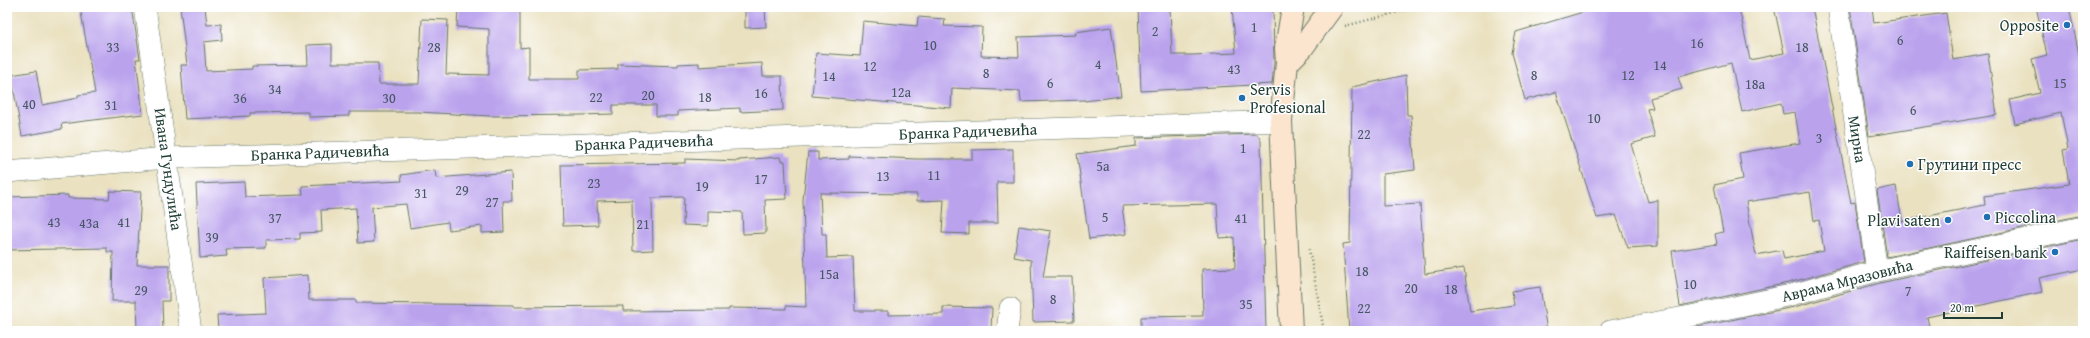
<svg xmlns="http://www.w3.org/2000/svg" width="2090" height="338" font-family="'Gentium Book Plus',serif">
<style>
.building{fill:#baa2ed;fill-rule:evenodd}
.lines{fill:none;stroke-linecap:round;stroke-linejoin:round}
.street-casing{stroke:#667665;stroke-width:22}
.secondary-casing{stroke:#667665;stroke-width:24}
.path{stroke:#667665;stroke-width:2.5;stroke-dasharray:1 3;stroke-linecap:butt}
.street{stroke:#fff;stroke-width:21}
.secondary{stroke:#fbe5cf;stroke-width:22}
.poi-dot{fill:#1f6fb2;stroke:#fff;stroke-width:1.5}
.labels{text-anchor:middle;stroke-width:3;stroke-linejoin:round;paint-order:stroke}
.number-label{font-size:14px;fill:#465662}
.poi-label{font-size:16px;fill:#1f3d34;stroke:#fff;text-anchor:end}
.street-label{font-size:16px;fill:#1f3d34;stroke:#fff}
</style>
<rect width="100%" height="100%" fill="#fff"/>
<filter id="ink" filterUnits="userSpaceOnUse"><feTurbulence type="fractalNoise" baseFrequency=".025" numOctaves="2"/><feDisplacementMap in="SourceGraphic" scale="8" xChannelSelector="R" yChannelSelector="G"/><feConvolveMatrix kernelMatrix="1 2 1 2 8 2 1 2 1" color-interpolation-filters="sRGB"/></filter>
<filter id="wash" filterUnits="userSpaceOnUse"><feTurbulence type="fractalNoise" baseFrequency=".012" numOctaves="4" result="noise"/><feDisplacementMap in="SourceGraphic" scale="16" xChannelSelector="R" yChannelSelector="G"/><feGaussianBlur stdDeviation="0.9" result="paint"/><feColorMatrix in="noise" values="0 0 0 0 0 0 0 0 0 0 0 0 0 0 0 0 0 1.4 0 .05"/><feComposite in="paint" operator="in"/></filter>
<g filter="url(#wash)">
<rect width="100%" height="100%" fill="#eae1c0"/>
<g id="blocks">
<g class="building">
<path d="M80,7h52l8,52h-4l7,55 -82,10 1,5 -40,7 -11,-61 25,-4 6,34 36,-7v-3l17,-2z"/>
<path d="M180,7h25l2,18 14,-1 1,16 -18,2 2,29 46,-2v-3l56,-1 -1,-20 25,-1v19h46l1,21h40l3,-65 26,1 -2,54 43,1v-46l-32,-2 1,-20 62,3v38l9,-1v32h50v-9l39,-1v-5l60,2v-2l21,-1v4l63,-4 1,13h19l1,34 -43,2v-4l-62,3v5h-22v-11h-43v9l-33,1 -90,1 -72,-4h-69v4l-40,1v-5l-59,1v3l-65,3 -4,-54h6z"/>
<path d="M745,7h20l1,20 -21,1z"/>
<path d="M1138,7h32l2,48h20l44,-2 -4,-46h41l1,56 -2,21 -131,7z"/>
<path d="M1600,7h139l11,53 34,-7 -10,-46h38l39,196 4,-1 9,60 -76,21 -108,23 -8,-55 45,-7 -2,-10 8,-2 -9,-47 29,-6 -4,-26 61,-10 -5,-31 -12,2 -2,-11 -39,9 -11,-49 -53,14 4,12 -32,9 3,10 -6,1 8,28 -24,7 17,58 10,-2v46l-30,2 -12,-33 -19,3 -41,-126 -31,8 -13,-47 4,-21zM1810,192l4,29 5,-1 5,31 -40,8 -2,-9 -26,5 -10,-53z"/>
<path d="M1850,7h22l2,16 72,-10 7,47 35,-6 9,61 -128,21z"/>
<path d="M2036,7h33l14,66v142l-196,42 -10,-67 19,-4 6,35 83,-16 -1,-9 85,-12 -6,-34 5,-1 -7,-36 -46,11 -5,-24 30,-7 -8,-34 15,-4z"/>
<path d="M918,17l27,2 -1,7 38,1 -1,29 38,1 -1,-20 58,-2 -1,-3 36,-5 10,69 -36,5v-1l-64,2 -1,-11 -68,-3 -1,20 -139,-12 4,-43 44,3 3,-35 54,5z"/>
<path d="M1406,75l1,40h4l4,55 -32,4v32l37,-2 5,70 39,-6 6,43 44,-6 -2,-14 28,-4 7,44h-198l-6,-87 7,-1 2,-156z"/>
<path d="M1257,134l4,7 5,190h-125v-14l62,-1 -1,-47 33,-1 -1,-31 -15,1 -2,-34 -95,2 4,28 -37,5 -12,-85 59,-8v-8z"/>
<path d="M1013,149v33h-16l1,41h-29v11l-27,-1 2,-33 -27,1v-7l-97,-1 2,41h4l1,24 26,-1 2,54h33v4l55,-1v-7l49,1 -1,23h-773l-1,-16 49,-2 -2,-35 44,-3 1,25h47v3l158,2v2l109,-1v5l106,-1v-2l57,1v-3l20,1 -3,-107 5,-48h10v8l31,-1v-3l67,3h56v-9z"/>
<path d="M780,157l1,4h4l2,38 -22,1 1,33 -23,1 -1,-22 -34,-1v15l-25,-1 1,-28 -32,1 1,52 -20,1 -1,-51 -35,1 1,24 -35,1 -2,-61 124,-2v-4l54,2v-1z"/>
<path d="M435,170l1,8 75,-6 1,29h-9l1,31 -22,1v-7l-33,4 -1,-8 -38,6 -4,-24 -34,3 2,35 -16,1 -2,-35 -35,2 1,22 -22,1v6l-34,1v8l-40,1 1,7 -27,2 -4,-74 48,-2 1,15 58,-2 -1,-9 100,-5 -1,-6z"/>
<path d="M110,191l31,1 -4,73h32v36h-7l1,30h-26l-1,-30h-24l1,-49h-6v-4l-100,2v-53l61,-2v3l41,1z"/>
<path d="M1019,226l32,5 -8,46h29l2,44 -41,1 -2,-62 -17,-3z"/>
<path d="M2083,239v30l-44,9 3,14 -115,25 3,14h-247v-1l111,-23 86,-24z"/>
</g>
</g>
</g>
<g filter="url(#ink)">
<use href="#blocks" fill-opacity="0" stroke="#667665" stroke-width="1"/>
<g class="lines">
<defs>
<g id="street">
<path d="M145,7l46,324"/>
<path d="M1838,7l39,264"/>
<path d="M7,172l160,-14 1114,-37"/>
<path d="M1007,331l3,-23"/>
<path d="M1610,331l91,-17 90,-19 86,-24 206,-44"/>
</g>
<g id="secondary">
<path d="M1287,63l15,-15 30,-41"/>
<path d="M1291,331l-10,-210 6,-58 -1,-15 7,-41"/>
</g>
</defs>
<use href="#street" class="street-casing"/>
<use href="#secondary" class="secondary-casing"/>
<g class="path">
<path d="M1345,26l73,-19"/>
<path d="M1309,249l15,82"/>
</g>
<use href="#street" class="street"/>
<use href="#secondary" class="secondary"/>
</g>
</g>
<g class="poi-dot">
<circle cx="2067" cy="25" r="4"/>
<circle cx="1242" cy="98" r="4"/>
<circle cx="1910" cy="164" r="4"/>
<circle cx="1987" cy="217" r="4"/>
<circle cx="1948" cy="220" r="4"/>
<circle cx="2055" cy="252" r="4"/>
</g>
<g class="labels">
<g class="number-label">
<text x="1254" y="32">1</text>
<text x="1155" y="36">2</text>
<text x="1900" y="45">6</text>
<text x="1697" y="48">16</text>
<text x="930" y="50">10</text>
<text x="113" y="52">33</text>
<text x="434" y="52">28</text>
<text x="1802" y="52">18</text>
<text x="1098" y="69">4</text>
<text x="1660" y="70">14</text>
<text x="870" y="71">12</text>
<text x="1234" y="74">43</text>
<text x="986" y="78">8</text>
<text x="1534" y="80">8</text>
<text x="1628" y="80">12</text>
<text x="829" y="81">14</text>
<text x="1050" y="88">6</text>
<text x="2060" y="88">15</text>
<text x="1755" y="89">18a</text>
<text x="275" y="94">34</text>
<text x="901" y="97">12a</text>
<text x="761" y="98">16</text>
<text x="648" y="100">20</text>
<text x="596" y="102">22</text>
<text x="705" y="102">18</text>
<text x="240" y="103">36</text>
<text x="389" y="103">30</text>
<text x="29" y="109">40</text>
<text x="111" y="110">31</text>
<text x="1913" y="115">6</text>
<text x="1594" y="123">10</text>
<text x="1364" y="139">22</text>
<text x="1819" y="143">3</text>
<text x="1243" y="153">1</text>
<text x="1103" y="171">5a</text>
<text x="934" y="180">11</text>
<text x="883" y="181">13</text>
<text x="761" y="184">17</text>
<text x="594" y="188">23</text>
<text x="702" y="191">19</text>
<text x="462" y="195">29</text>
<text x="421" y="198">31</text>
<text x="492" y="207">27</text>
<text x="1105" y="222">5</text>
<text x="275" y="223">37</text>
<text x="1241" y="223">41</text>
<text x="54" y="227">43</text>
<text x="124" y="227">41</text>
<text x="89" y="228">43a</text>
<text x="643" y="229">21</text>
<text x="212" y="242">39</text>
<text x="1362" y="276">18</text>
<text x="829" y="279">15a</text>
<text x="1690" y="289">10</text>
<text x="1411" y="293">20</text>
<text x="1451" y="294">18</text>
<text x="141" y="295">29</text>
<text x="1908" y="296">7</text>
<text x="1053" y="304">8</text>
<text x="1246" y="309">35</text>
<text x="1364" y="313">22</text>
</g>
<g class="poi-label">
<text x="2059" y="31">Opposite</text>
<text x="1250" y="95" text-anchor="start">Servis<tspan x="1250" dy="18">Profesional</tspan></text>
<text x="1918" y="170" text-anchor="start">Грутини пресс</text>
<text x="1995" y="223" text-anchor="start">Piccolina</text>
<text x="1940" y="226">Plavi saten</text>
<text x="2047" y="258">Raiffeisen bank</text>
</g>
<g class="street-label">
<text transform="translate(968 131) rotate(-2)" y="6">Бранка Радичевића</text>
<text transform="translate(1858 139) rotate(81)" y="6">Мирна</text>
<text transform="translate(644 142) rotate(-2)" y="6">Бранка Радичевића</text>
<text transform="translate(320 152) rotate(-2)" y="6">Бранка Радичевића</text>
<text transform="translate(169 169) rotate(82)" y="6">Ивана Гундулића</text>
<text transform="translate(1847 280) rotate(-14)" y="6">Аврама Мразовића</text>
</g>
</g>
<rect width="2090" height="338" fill="none" stroke="#fff" stroke-width="24"/>
<path d="M1944 312v6h58v-6" fill="none" stroke="#1f3d34" stroke-width="2"/>
<text x="1950" y="312" font-size="12" fill="#1f3d34" stroke="#ffffff" stroke-width="3" paint-order="stroke">20 m</text>
</svg>
